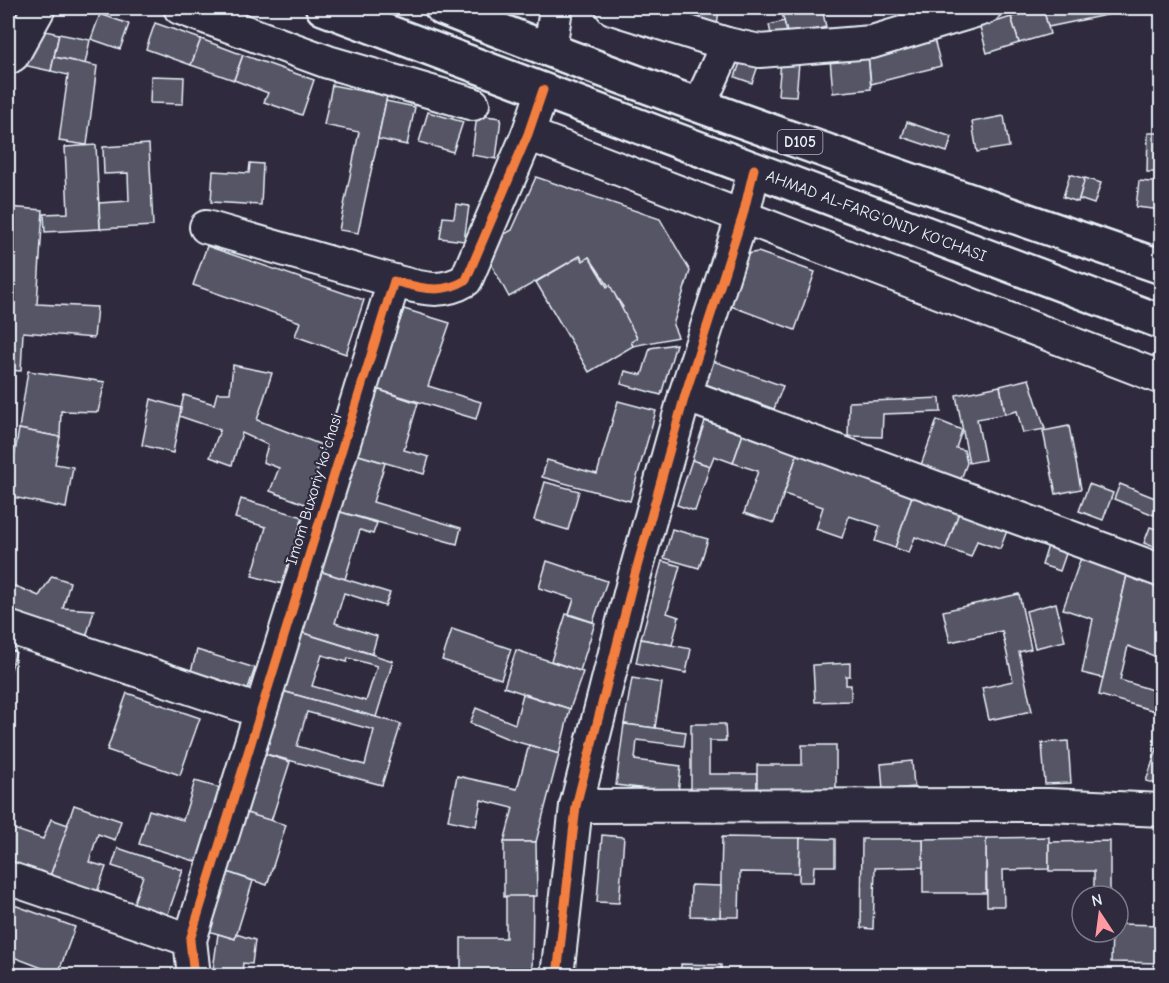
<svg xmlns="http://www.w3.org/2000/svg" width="1169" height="983" font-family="'Comic Neue',sans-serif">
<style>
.building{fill:#575565;stroke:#e8f1f8;stroke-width:1.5;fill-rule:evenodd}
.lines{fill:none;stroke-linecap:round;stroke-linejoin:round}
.minor-casing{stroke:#e8f1f8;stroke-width:36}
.highway-casing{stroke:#e8f1f8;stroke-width:38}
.minor{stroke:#2f2a3d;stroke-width:32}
.highway{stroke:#2f2a3d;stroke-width:33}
.cycleway-casing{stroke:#2f2a3d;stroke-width:13}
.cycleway{stroke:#f27e40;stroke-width:9}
.labels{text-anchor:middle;stroke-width:4.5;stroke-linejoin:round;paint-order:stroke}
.shield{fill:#2f2a3d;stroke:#b0b5c0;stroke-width:1.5}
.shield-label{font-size:15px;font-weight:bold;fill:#e8f1f8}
.street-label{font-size:16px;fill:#e8f1f8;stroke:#2f2a3d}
</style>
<rect width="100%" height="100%" fill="#2f2a3d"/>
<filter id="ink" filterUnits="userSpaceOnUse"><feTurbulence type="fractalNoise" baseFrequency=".0167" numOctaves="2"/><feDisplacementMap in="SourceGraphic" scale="12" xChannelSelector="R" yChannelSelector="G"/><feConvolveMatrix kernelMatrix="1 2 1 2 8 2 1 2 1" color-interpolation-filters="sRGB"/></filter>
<g filter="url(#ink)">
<g class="building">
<path d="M702,8h17l-2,19 -17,-1z"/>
<path d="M786,8h36l4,19 -38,10 -7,-28z"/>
<path d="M1043,8h77l1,4 -73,15z"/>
<path d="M1043,8l7,26 -31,9 -8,-26z"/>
<path d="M1120,8h39l-38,7z"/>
<path d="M100,14l29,10 -9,25 -29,-10z"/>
<path d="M1011,17l8,26 -32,10 -7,-26z"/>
<path d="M784,21l5,19 -16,3 -4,-18z"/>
<path d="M155,23l46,16 -10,26 -45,-16z"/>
<path d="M32,28l27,6 -8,37 -28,-6z"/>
<path d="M59,34l31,6 -5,24 -31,-7z"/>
<path d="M201,39l42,16 -9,25 -43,-15z"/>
<path d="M934,39l7,27 -70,18 -3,-29z"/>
<path d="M243,55l71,25 -12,35 -38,-13 4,-9 -34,-13z"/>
<path d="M868,55l3,34 -38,4 -3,-34z"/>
<path d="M54,57l43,9 -10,79 -28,-4 9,-66 -17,-4z"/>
<path d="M741,60l17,6 -6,17 -17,-6z"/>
<path d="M781,61l18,2 -3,33 -18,-1z"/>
<path d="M151,76l33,1 -1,27 -33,-1z"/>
<path d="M332,85l55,11 -29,137 -19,-3 20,-98 -35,-7z"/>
<path d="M386,101l29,6 -8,38 -29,-6z"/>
<path d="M428,112l35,10 -10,30 -34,-10z"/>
<path d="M477,115l24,3 -5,41 -24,-4z"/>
<path d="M1004,116l5,31 -32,5 -5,-30z"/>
<path d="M907,122l45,15 -5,15 -45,-15z"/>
<path d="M1148,133h14v39h-15z"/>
<path d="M149,144l4,82 -53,3 -1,-26 30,-2 -1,-28 -24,1 -1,-27z"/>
<path d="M96,145l4,84 -55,3 -1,-18 24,-1 -3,-66z"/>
<path d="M250,163l13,1 -2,41 -50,-3 2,-31 36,2z"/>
<path d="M1070,174l15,5 -7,23 -15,-5z"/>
<path d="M536,177l124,42 30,52 -17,54 5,12 -45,9 -2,-4 6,-4 -17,-29 3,-2 -34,-50 -6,4 -3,-5 -71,41 -27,-50 30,-17z"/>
<path d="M1085,178l16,5 -7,21 -15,-5z"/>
<path d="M1139,181l23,2v27l-26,-3z"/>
<path d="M456,204l13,2 -5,35 -24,-3 3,-21 11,1z"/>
<path d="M8,207l35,3 -6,94 60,3 -3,31 -71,-6 -2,39 -13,-1z"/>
<path d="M207,246l157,54 -18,54 -51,-18 5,-14 -107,-37z"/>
<path d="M758,252l57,20 -20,58 -67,-25 18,-51z"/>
<path d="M580,256l3,5 6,-4 18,30 3,-2 27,53 -6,4 2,4 -44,26 -53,-90z"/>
<path d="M404,309l46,14 -22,63 53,16 -5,17 -100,-30z"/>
<path d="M676,344l-15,51 -40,-11 4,-13 17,4 8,-27z"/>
<path d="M713,361l70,25 -9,23 -69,-25z"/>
<path d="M233,365l39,8 -15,47 75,29 -19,58 -43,-16 9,-23 -16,-6 5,-17 -26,-12 -10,32 -22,-8 10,-27 -41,-14 5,-21 30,9 3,-11h13z"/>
<path d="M28,371l77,11 -7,30 -37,-1 -1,26 -41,-8z"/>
<path d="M1029,379l16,50 -22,4 -6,-22 -12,3 -5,-28z"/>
<path d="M1000,386l5,28 -28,5 8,41 -16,3 -13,-68z"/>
<path d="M376,389l42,14 -14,47 25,7 -5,17 -69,-20z"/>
<path d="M940,398l1,14 -58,2 -1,23 -34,-1 1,-34z"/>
<path d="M151,399l30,9 -8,45 -31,-8z"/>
<path d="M618,401l38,10 -26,90 -88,-24 5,-17 50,14z"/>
<path d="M937,420l25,10 -6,18 8,2 3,13 -6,16 -40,-14z"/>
<path d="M705,421l38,13 -10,29 -19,-7 -4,10 -18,-6z"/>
<path d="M1069,426l12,63 -25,5 -13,-63z"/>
<path d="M19,429l41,8 -5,27 18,3 -7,41 -58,-12v-45l7,2z"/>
<path d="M743,434l55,18 -24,71 -30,-10 14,-42 -25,-8z"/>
<path d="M798,452l115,41 -18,55 -20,-7 5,-15 -31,-10 -7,22 -26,-9 7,-22 -39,-13z"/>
<path d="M355,454l30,9 -12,39 88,26 -4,16 -120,-33z"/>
<path d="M692,460l18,6 -15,45 -18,-6z"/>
<path d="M545,482l34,9 -11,39 -34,-10z"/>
<path d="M1089,484l24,9 -10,27 -24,-9z"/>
<path d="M1120,484l40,16 -6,15 -40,-16z"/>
<path d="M913,493l47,17 -14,38 -31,-11 -6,16 -14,-5z"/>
<path d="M241,499l62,18 -20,67 -31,-8 14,-49 -31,-9z"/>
<path d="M960,510l48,18 -8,21 -23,-8 -6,16 -25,-9z"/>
<path d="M337,511l40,12 -4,11 -13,-4 -15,49 -26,-8z"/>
<path d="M1150,527l12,4v19l-18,-7z"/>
<path d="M672,529l36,10 -9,29 -35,-10z"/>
<path d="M1050,539l19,6 -9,26 -18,-6z"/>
<path d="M1082,555l46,16 -25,107 -21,-5 11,-54 -30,-10z"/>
<path d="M547,561l60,20 -14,41 -24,-8 5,-15 -35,-11z"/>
<path d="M662,561l18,5 -13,47 12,4 -7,28 -31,-6z"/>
<path d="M319,571l71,22 -5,13 -41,-13 -9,30 42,13 -5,18 -72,-22z"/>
<path d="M1128,571l34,11v77l-34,-13 -8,34 42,13v20l-63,-18z"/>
<path d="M52,576l18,6 -7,26 31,2 -9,31 -77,-26v-32l31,13z"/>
<path d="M1019,594l12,55 -12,3 13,59 -43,9 -7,-32 31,-7 -11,-50 -52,11 -7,-31z"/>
<path d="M1056,603l9,38 -30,7 -9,-37z"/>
<path d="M566,614l29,9 -15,48 -29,-10z"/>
<path d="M452,629l59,20 -10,30 -59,-19z"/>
<path d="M300,632l93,29 -17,56 -94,-26zM322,655l25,7 1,-4 29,8 -11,35 -54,-15z"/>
<path d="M641,639l50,10 -5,24 -50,-10z"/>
<path d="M8,649l8,3 -8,27z"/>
<path d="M197,650l58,18 -10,29 -56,-19z"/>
<path d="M516,650l67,22 -13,37 -66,-22z"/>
<path d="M850,663v13h-4v9h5v16l-36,1 -2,-37z"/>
<path d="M632,678l30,5 -7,45 -31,-4z"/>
<path d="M282,691l119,33 -19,61 -120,-32zM307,712l67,18 -9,35 -68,-19z"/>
<path d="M127,693l73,25 -20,57 -73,-25z"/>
<path d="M523,694l47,15 -11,45 -48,-14 -41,-17 6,-15 39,16z"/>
<path d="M624,724l62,8 -2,14 -47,-6 -2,20 46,6 -3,27 -62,-8z"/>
<path d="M691,724h34l1,17h-17v33h48v16l-66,1z"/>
<path d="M1162,734v51l-16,-4z"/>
<path d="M1068,741l3,42 -26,1 -3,-41z"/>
<path d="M529,745l30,9 -23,88h-32l9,-34 -32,-8 -5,26 -28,-6 9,-44 60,13z"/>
<path d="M802,745h34v45h-79v-25h45z"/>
<path d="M262,753l28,9 -19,59 -28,-9z"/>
<path d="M912,761l2,26 -31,3 -2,-26z"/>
<path d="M195,781l25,7 -22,74 -59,-18 10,-34 34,10z"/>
<path d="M74,805l47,16 -6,19 -17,-6 -9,28 17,5 -9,25 -47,-16z"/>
<path d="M243,812l43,13 -19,60 -43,-14z"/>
<path d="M51,819l17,6 -18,51 -42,-14v-35l35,12z"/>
<path d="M602,835l22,2 -5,66 -22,-1z"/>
<path d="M722,837l78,1 -1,35 -59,-1 -1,45h-19z"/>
<path d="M1049,837v32l-46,1 1,36h-17l-1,-68z"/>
<path d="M800,838l35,1v27h-21l-1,16h-14z"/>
<path d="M986,838v55h-63v-54z"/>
<path d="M862,839h61v28l-48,1 -2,61 -12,-1z"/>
<path d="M1110,841v55h-16v-25h-45v-29z"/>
<path d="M504,842h32l1,54 -33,1z"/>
<path d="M118,848l65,22 -16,47 -34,-12 10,-29 -31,-10z"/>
<path d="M224,871l29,10 -18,58 -30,-9z"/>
<path d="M691,885l30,1 -1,31 -30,-1z"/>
<path d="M506,896h27l-1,76 -71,1v-35h45z"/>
<path d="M14,905l61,22 -17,47 -50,-19v-31z"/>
<path d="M1118,924l44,1v38l-51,-1 1,-30h6z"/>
<path d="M218,934l17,5 1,-5 19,6 -3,24 -9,-1 -1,9 -29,-2z"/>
<path d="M681,964l40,1v11h-40z"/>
</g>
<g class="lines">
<defs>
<g id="minor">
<path d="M180,8l148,54 145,42"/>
<path d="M612,8l115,36"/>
<path d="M550,50l6,-42"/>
<path d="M8,58l5,-3 26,-47"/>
<path d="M700,104l27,-60 33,7 112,-9 113,-34"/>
<path d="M528,134l634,244"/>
<path d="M206,227l188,54"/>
<path d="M685,395l477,176"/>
<path d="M8,627l251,84"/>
<path d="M576,806l472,-1 114,5"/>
<path d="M8,878l182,62"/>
<path d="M194,976l-4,-36 204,-659c27,7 47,14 72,-1l62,-146 15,-44"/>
<path d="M557,976l19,-170 59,-232 50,-179 58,-180 11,-46"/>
</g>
<g id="highway">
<path id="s1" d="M323,8l839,314"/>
<path d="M442,8c237,94 478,176 720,259"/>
</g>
</defs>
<use href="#minor" class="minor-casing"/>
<use href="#highway" class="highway-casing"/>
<use href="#minor" class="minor"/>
<use href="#highway" class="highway"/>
<defs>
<g id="cycleway">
<path d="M194,976l-4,-36 204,-659c27,7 47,14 72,-1l62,-146 15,-44"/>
<path d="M557,976l19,-170 59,-232 50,-179 58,-180 11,-46"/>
</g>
</defs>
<use href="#cycleway" class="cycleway-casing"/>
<use href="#cycleway" class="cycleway"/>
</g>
</g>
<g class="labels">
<rect class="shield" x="777.5" y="130" width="45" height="24" rx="4.5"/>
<g class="shield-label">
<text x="800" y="147">D105</text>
</g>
<g class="street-label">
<text dy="6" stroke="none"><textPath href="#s1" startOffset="591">AHMAD AL-FARG'ONIY KO'CHASI</textPath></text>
<text transform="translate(313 489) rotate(-73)" y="6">Imom Buxoriy koʻchasi</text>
</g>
</g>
<rect width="1169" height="983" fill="none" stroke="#2f2a3d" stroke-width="30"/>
<rect x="15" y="15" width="1139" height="953" fill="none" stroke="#e8f1f8" stroke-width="2" filter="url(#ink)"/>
<g transform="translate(1100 914) rotate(347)"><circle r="28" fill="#2f2a3d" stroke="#797a88" stroke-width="1.5"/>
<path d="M0-4.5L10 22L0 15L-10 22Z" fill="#ff9aa2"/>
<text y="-9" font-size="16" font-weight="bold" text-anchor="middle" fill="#e8f1f8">N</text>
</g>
</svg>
